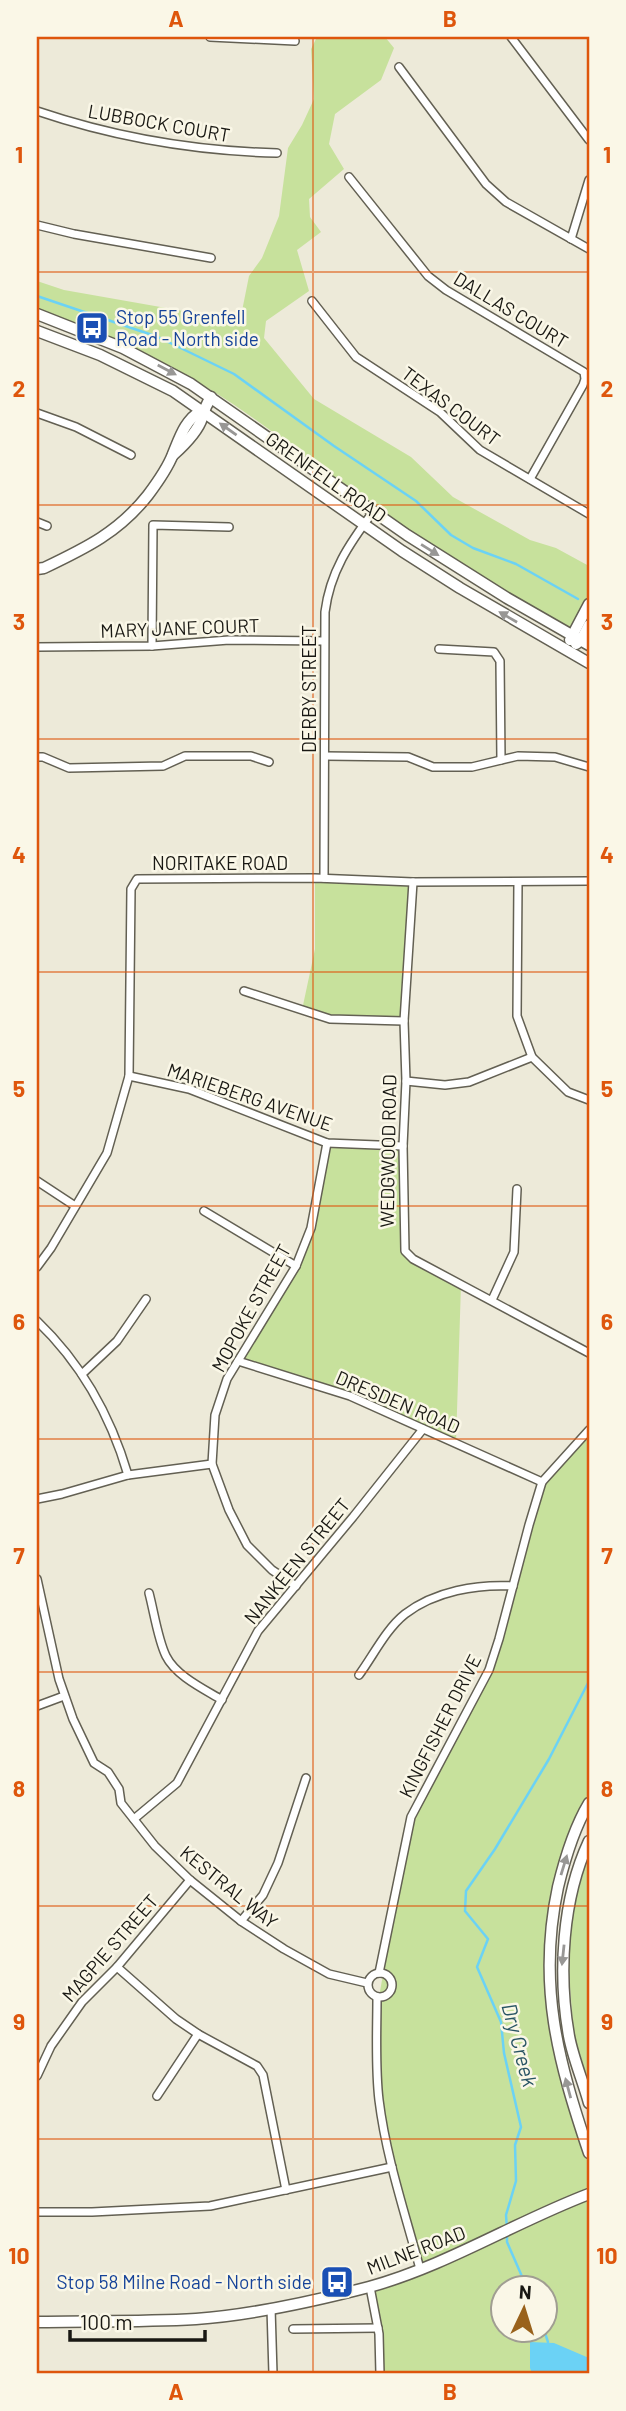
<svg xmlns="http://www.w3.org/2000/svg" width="626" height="2411" font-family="Barlow,sans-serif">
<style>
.green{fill:#c7e19c;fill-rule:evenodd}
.water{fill:#6bd2f5}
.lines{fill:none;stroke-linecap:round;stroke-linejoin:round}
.stream{stroke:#6bd2f5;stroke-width:2.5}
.street-casing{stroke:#636053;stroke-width:10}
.secondary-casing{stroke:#636053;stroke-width:13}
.street{stroke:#fff;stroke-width:7}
.secondary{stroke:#fff;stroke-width:10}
.oneway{fill:#989795}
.grid{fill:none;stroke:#de560c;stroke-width:2;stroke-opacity:0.55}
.labels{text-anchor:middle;stroke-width:5;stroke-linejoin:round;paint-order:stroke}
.street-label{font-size:19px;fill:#191813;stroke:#faf7e7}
.transit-label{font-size:19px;fill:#164399;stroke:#faf7e7;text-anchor:start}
.water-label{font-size:21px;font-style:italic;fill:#285464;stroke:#faf7e7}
.neatline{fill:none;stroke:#de560c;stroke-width:2.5}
.grid-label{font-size:23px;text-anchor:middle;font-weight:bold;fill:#de560c}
</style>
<rect width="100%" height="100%" fill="#edead9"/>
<g class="green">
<path d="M317,37h68l9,11 -13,32 -46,34 -6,30 15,25 -35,30 1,18 11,15 -24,18 12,41 -43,30 -2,17 50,61 97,58 42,40 77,43 26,8 33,18v33l-19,28h-5c-64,-39 -128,-77 -190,-119 -55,-38 -107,-83 -164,-118 -55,-34 -113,-58 -174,-79v-30l27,9 176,31 9,-45 13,-18 17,-42 9,-68 14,-23 12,-26 -3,-50z"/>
<path d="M315,878l98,4 -9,139 -74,-2 -28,-9 13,-61z"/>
<path d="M327,1143l76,3 2,105 56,33 -5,159 -106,-47 -112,-35 58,-95 15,-38z"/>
<path d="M589,1430v373l-9,14 -29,104 3,104 35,128v221h-209l-10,-87 50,-18 -28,-102 -15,-97 2,-73 32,-180 78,-147 53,-188zM504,2288h42v42h-42z"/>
<path d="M589,1851v232l-15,-47 -7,-86 6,-41z"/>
</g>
<path class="water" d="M530,2342l24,1 35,15v16h-57l-2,-6z"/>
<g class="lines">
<g class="stream">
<path d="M37,296l121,41 76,37 100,72 82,55 35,34 22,13 43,16 62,35"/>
<path d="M507,2229l-1,-14 10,-34 -1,-36 6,-18 -17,-74 -3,-31 -24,-55 11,-28 -23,-28 1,-20 29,-42 54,-90 40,-78"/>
<path d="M507,2235v7l20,46"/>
<path d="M544,2330l4,12"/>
</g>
<defs>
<g id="street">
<path d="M210,37l85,4"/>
<path d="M511,37l78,103"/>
<path d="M399,67l87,117 20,18 83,47"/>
<path d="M37,111c77,26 158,40 240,42"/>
<path d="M349,177l79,99 18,14 138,82 1,7 -2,6 -53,94"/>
<path d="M37,225l37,9 137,24"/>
<path d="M571,239l18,-59"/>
<path d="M312,301l44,56 84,55 40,38 109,64"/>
<path d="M37,413l39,14 55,28"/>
<path d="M37,522l10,4"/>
<path d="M152,646l1,-121 76,2"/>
<path d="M37,647l115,-1 77,-6 95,1"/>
<path d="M439,649l55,3 6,9 1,99"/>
<path d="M325,756l83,1 25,10h39l46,-11 37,1 34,10"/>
<path d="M37,757h6l26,11 94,-2 22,-10h66l18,6"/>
<path d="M324,878l1,-266c5,-40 24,-68 48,-100"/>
<path d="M413,882l-9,139 2,60 -3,65 2,105 8,8 176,94"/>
<path d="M518,882l-1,134 15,41 36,35 21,8"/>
<path d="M244,991l86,28 74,2"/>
<path d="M129,1076l60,13 138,54 76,3"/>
<path d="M406,1081l39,4 24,-3 63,-25"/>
<path d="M37,1181l38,25"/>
<path d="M204,1211l92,55"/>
<path d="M37,1267l14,-19 56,-95 22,-77 2,-187 6,-10 178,-1 98,4 176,-1"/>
<path d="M492,1300l22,-48 3,-63"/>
<path d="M37,1321c44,42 74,96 91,154"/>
<path d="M238,1361l112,35 192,86"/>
<path d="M82,1374l35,-33 29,-42"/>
<path d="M37,1499l25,-5 66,-19 84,-11"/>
<path d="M37,1579l22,100 14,40 21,44 14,9 11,17 2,14 34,43 35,34 51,41 43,28 45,25 38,9"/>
<path d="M296,1586l-24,-16 -25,-25 -18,-35 -17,-46 3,-49 12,-36 69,-113 15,-38 16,-85"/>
<path d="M149,1593c5,19 9,47 17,63 10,20 38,33 56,44"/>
<path d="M359,1675c14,-19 27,-46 46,-61 30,-23 72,-30 108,-28"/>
<path d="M37,1706l27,-10"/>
<path d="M134,1819l43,-36 81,-152 95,-114 70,-88"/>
<path d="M241,1921l22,-26 15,-32 28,-85"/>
<path d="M117,1967l59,52 22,15 59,32 6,9 23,115"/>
<path d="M379,1973l32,-156 78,-147 10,-31 30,-114 13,-43 47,-52"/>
<circle cx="380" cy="1985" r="12"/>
<path d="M377,1997c0,34 -2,69 2,103 7,57 26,113 41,169"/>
<path d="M37,2076l14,-30 31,-44 35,-35 73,-87"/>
<path d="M157,2096l41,-62"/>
<path d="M37,2212h55l118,-6 182,-39"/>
<path d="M370,2287l9,47 1,40"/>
<path d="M271,2308l2,66"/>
<path d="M293,2329l85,-1"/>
</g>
<g id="secondary">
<path d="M37,314l86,34 68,36 216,151 100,63 82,47"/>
<path d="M37,331l63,24 73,36 229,160 58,37 129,75"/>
<path d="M173,455c10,-9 25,-24 29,-37 2,-8 4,-13 9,-21"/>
<path d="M37,569l7,-1c42,-20 75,-36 104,-73 9,-12 20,-28 25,-41 7,-17 12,-34 29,-44"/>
<path d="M570,640l19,-36"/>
<path d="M576,644l5,-4 8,-15"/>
<path d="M589,1803c-15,25 -24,55 -31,84 -21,98 0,174 31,266"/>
<path d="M589,1841c-27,58 -31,133 -20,195 4,22 14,45 20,67"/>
<path d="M37,2322c53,-1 107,0 159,-3 56,-4 119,-18 173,-32 77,-21 146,-65 220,-93"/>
</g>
</defs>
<use href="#street" class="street-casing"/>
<use href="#secondary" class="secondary-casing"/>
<use href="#street" class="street"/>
<use href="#secondary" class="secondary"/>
</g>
<defs><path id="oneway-solid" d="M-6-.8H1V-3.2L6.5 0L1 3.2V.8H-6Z" transform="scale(1.75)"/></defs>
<g class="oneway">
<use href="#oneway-solid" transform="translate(167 370) rotate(28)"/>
<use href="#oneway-solid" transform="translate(228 429) rotate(-145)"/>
<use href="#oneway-solid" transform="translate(430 550) rotate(32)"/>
<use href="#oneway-solid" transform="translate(508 617) rotate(-150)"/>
<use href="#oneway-solid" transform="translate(564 1865) rotate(-73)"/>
<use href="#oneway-solid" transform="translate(563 1955) rotate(96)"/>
<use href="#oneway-solid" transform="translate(568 2088) rotate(-105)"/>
</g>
<path class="grid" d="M313,37v2337M37,272h552M37,505h552M37,739h552M37,972h552M37,1206h552M37,1439h552M37,1672h552M37,1906h552M37,2139h552"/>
<defs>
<symbol id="bus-square" viewBox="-11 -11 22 22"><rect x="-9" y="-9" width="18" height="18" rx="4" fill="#1a4fb4" stroke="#faf7e7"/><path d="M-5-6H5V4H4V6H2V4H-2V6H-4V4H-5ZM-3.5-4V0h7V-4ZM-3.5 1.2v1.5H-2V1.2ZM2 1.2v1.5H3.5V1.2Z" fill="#fff"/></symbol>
</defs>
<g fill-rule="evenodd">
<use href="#bus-square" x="73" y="309" width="38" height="38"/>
<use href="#bus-square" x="318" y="2263" width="38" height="38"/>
</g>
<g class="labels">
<g class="street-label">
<text transform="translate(159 123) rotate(10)" y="7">LUBBOCK COURT</text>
<text transform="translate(511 310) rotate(31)" y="7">DALLAS COURT</text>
<text transform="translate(451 406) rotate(37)" y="7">TEXAS COURT</text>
<text transform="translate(326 477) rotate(35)" y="7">GRENFELL ROAD</text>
<text transform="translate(180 628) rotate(-2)" y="7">MARY JANE COURT</text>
<text transform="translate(309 689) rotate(-90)" y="7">DERBY STREET</text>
<text x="220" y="870">NORITAKE ROAD</text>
<text transform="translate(250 1097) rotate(19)" y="7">MARIEBERG AVENUE</text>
<text transform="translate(388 1151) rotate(-89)" y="7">WEDGWOOD ROAD</text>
<text transform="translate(251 1308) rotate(-61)" y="7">MOPOKE STREET</text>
<text transform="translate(398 1402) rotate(23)" y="7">DRESDEN ROAD</text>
<text transform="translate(297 1561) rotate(-51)" y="7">NANKEEN STREET</text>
<text transform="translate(440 1726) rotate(-63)" y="7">KINGFISHER DRIVE</text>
<text transform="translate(229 1887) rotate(39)" y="7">KESTRAL WAY</text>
<text transform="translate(110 1948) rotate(-49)" y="7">MAGPIE STREET</text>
<text transform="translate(416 2250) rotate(-21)" y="7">MILNE ROAD</text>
</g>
<g class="transit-label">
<text x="116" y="324">Stop 55 Grenfell<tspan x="116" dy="22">Road - North side</tspan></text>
<text x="312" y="2289" text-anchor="end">Stop 58 Milne Road - North side</text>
</g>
<g class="water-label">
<text transform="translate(519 2045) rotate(75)" y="7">Dry Creek</text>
</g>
</g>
<rect width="626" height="2411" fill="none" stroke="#faf7e7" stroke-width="77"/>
<g transform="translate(524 2309) rotate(4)"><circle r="33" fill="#faf7e7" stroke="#a09e92" stroke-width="2"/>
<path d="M0-5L12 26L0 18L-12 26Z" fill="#99621c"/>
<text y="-10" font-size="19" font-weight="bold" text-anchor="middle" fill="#191813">N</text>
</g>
<path d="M70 2330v10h135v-10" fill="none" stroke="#191813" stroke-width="3.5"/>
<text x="80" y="2330" font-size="21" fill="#191813" stroke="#faf7e7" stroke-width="5" paint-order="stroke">100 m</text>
<rect x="38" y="38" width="550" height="2334" class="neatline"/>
<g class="grid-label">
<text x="176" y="27">A</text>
<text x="450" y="27">B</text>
<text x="19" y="163">1</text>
<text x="607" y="163">1</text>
<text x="19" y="397">2</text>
<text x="607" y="397">2</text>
<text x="19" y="630">3</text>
<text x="607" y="630">3</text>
<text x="19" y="863">4</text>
<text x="607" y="863">4</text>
<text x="19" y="1097">5</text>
<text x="607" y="1097">5</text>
<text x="19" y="1330">6</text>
<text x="607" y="1330">6</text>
<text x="19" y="1564">7</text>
<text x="607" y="1564">7</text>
<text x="19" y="1797">8</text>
<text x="607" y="1797">8</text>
<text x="19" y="2030">9</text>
<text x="607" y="2030">9</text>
<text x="19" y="2264">10</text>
<text x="607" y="2264">10</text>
<text x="176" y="2400">A</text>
<text x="450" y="2400">B</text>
</g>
</svg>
